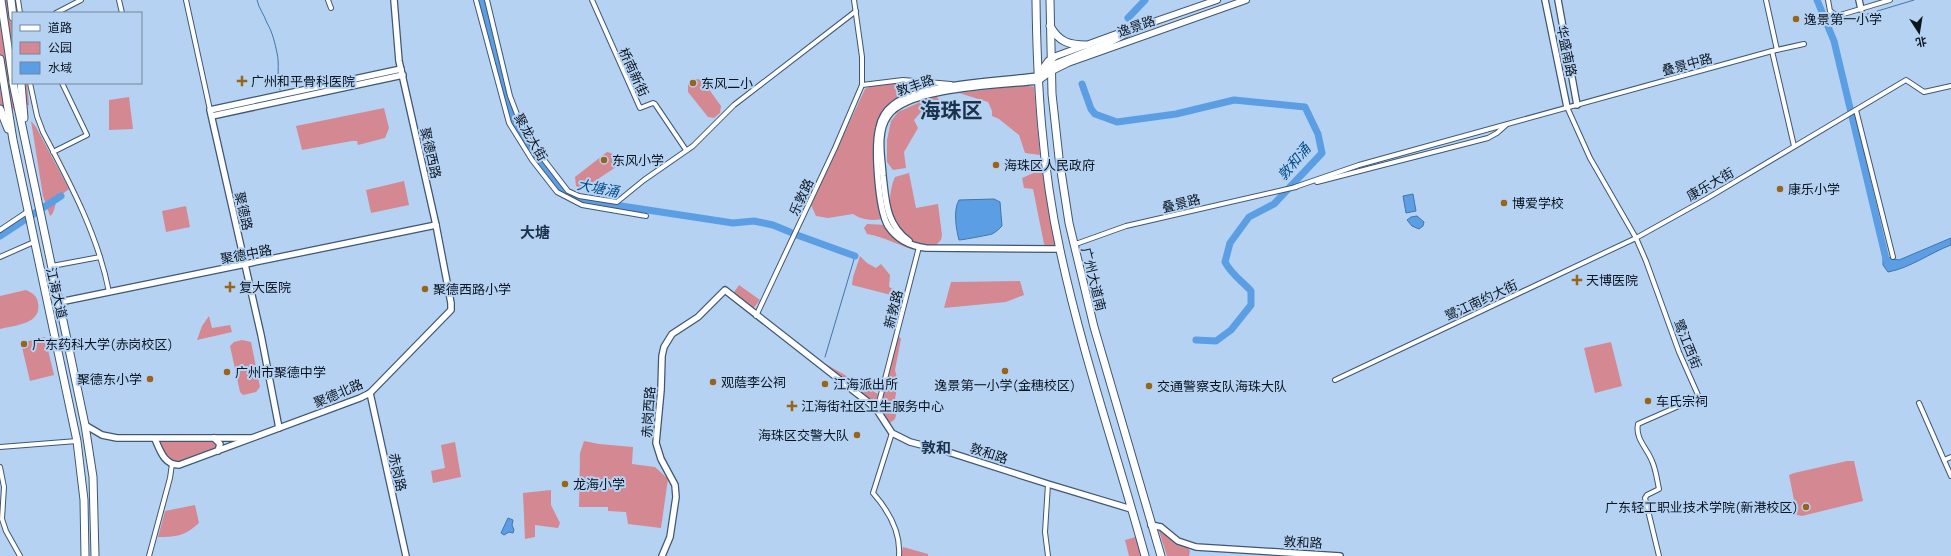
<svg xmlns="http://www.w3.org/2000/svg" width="1951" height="556" font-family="Manrope,'Noto Sans SC',sans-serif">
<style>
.green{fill:#d48892}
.water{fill:#5c9ee4;stroke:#4375a9}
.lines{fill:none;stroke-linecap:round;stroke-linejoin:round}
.stream{stroke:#4375a9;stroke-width:1}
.river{stroke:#5c9ee4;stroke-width:7}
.minor-casing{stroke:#3e5773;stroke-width:6}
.tertiary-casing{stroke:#3e5773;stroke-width:8}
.secondary-casing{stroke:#3e5773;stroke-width:8}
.trunk-casing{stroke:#3e5773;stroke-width:9}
.minor{stroke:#fff;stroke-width:4}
.tertiary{stroke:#fff;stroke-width:5.5}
.secondary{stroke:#fff;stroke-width:6}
.trunk{stroke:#fff;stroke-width:7}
.poi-dot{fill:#976419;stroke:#b6d2f2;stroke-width:1.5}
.labels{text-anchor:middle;stroke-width:4;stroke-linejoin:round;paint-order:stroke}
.poi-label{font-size:13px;fill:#0a1520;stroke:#b6d2f2;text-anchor:start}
.street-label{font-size:13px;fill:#0a1520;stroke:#b6d2f2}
.water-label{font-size:14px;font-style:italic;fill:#004c8b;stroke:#b6d2f2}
.quarter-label{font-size:15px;font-weight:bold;fill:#1a324b;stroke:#b6d2f2}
.town-label{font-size:21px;font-weight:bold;fill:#1a324b;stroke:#b6d2f2}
</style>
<rect width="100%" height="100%" fill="#b6d2f2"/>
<g class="green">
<path d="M0,0h18l1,13h-6v70h14l2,22 -29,8z"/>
<path d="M698,79l5,2 18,25 -1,7 -6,5 -6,-1 -20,-25v-7l6,-5z"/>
<path d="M903,82l48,4 -62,19c-25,19 -13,87 -7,114 -11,2 -20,1 -29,-5l-25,4 -12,-2 -5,-11 54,-116 5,-3z"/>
<path d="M1025,85l9,2 6,68 -15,-2 -6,-18 -20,-16 -7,-3v-5l-4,-9 -29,-9z"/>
<path d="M936,95l4,7 -19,10 -7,8 4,8 -14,24 2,16 -13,2 -6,-8v-22l4,-19 7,-9z"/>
<path d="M129,97l4,32 -24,1v-30z"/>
<path d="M384,108l5,20 -4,10 -27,7 -1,-4h-5l-50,9 -6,-24z"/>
<path d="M31,121l5,6 33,62c-5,4 -10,7 -12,12 -3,5 -2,12 -7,15l-7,-20z"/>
<path d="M607,152c8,1 13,8 9,15l-33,22 -7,-3 -1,-9z"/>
<path d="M1038,171h6l13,76 -11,-1 -2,-2 -11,-55 -9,-1 -2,-10z"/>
<path d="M909,173l7,35 22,-4 4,31 -1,5 -5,5c-8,0 -18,0 -24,-4 -22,-15 -27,-41 -17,-64z"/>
<path d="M404,181l5,24 -38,8 -5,-23z"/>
<path d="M186,206l4,21 -24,5 -4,-21z"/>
<path d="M867,224l20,1 27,23v2c-16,-5 -30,-13 -47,-16l-3,-6z"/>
<path d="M860,256l7,7 9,5 5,-4 9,11 -1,12 12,6 -2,4 -47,-12 1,-8z"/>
<path d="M1020,281l4,14 -18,7 -62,6 7,-26z"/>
<path d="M739,285l21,15 -7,9 -21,-14z"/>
<path d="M26,290c6,3 11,5 12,13 4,21 -22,22 -38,26v-33z"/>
<path d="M209,316l3,12 18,-3 2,7 -35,8 5,-14z"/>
<path d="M898,335l3,4 -6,31 3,12 -3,17 3,8 -3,12 -5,4 -11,-14z"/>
<path d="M45,337l9,38 -24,6 -9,-38z"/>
<path d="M242,340l9,2 9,45 -4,5 -13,3 -3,-3 -10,-46 4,-4z"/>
<path d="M1611,342l11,44 -27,7 -11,-45z"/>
<path d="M824,363l54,31 -2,10 -2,1 -44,-35z"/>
<path d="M214,439l3,4 1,5 -41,16 -11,-6 -5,-14v-4z"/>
<path d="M584,441l15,3 34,3 -1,17 23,3 13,12 -7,49 -33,-4 -2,-12 -18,-1v-4h-29l1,-54z"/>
<path d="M455,442l6,35 -28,6 -2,-12 14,-3 -4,-23z"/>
<path d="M1847,461h7l9,40 -61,15 -5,-1 -8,-40 5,-2z"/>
<path d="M551,490v15l9,18 -2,5 -23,-3v12l-10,2 -2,-46z"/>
<path d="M195,505l4,18c-14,13 -23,14 -41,14l7,-26z"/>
<path d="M1159,531h5l23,15 3,5 -1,5h-22z"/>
<path d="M1139,536l4,20h-14l-4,-16z"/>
<path d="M903,547l25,7v2h-27z"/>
</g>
<g class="water">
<path d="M1413,194l3,17 -10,2 -3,-17z"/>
<path d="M994,199l6,3 2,24c-3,3 -6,6 -10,8 -3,1 -30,6 -33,6 -3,-11 -6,-30 0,-40z"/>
<path d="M1417,216l7,6 -1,4 -4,3 -7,-3 -5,-6 4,-3z"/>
<path d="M1951,238v7c-21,8 -41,23 -63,27l-5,-7v-13l7,6 9,2z"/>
<path d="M508,518l5,2 -1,5 2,5 -1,3 -4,-1 -5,3 -3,-2z"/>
</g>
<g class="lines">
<g class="stream">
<path d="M257,0c2,9 7,14 10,23 5,8 8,20 10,30 3,12 -1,24 3,37"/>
<path d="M1828,26l86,-26"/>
<path d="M825,357l30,-101"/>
</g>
<g class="river">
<path d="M481,0l32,121 10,17 44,57 15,5 151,23 21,-2 19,4 17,7"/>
<path d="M1817,0l17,41 52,218 2,2"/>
<path d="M1128,18l17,-18"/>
<path d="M1082,84l9,25 4,5 22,8 59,-8 58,-14 71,7 13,27 4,19 -48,51 -25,13 -19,26 -5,19c6,12 17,19 26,29v14l-20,25 -15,11 -20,-1"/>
<path d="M797,235l58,21"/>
<path d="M0,236l61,-40"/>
</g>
<defs>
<g id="minor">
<path d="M18,0l2,13"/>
<path d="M119,0l3,13"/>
<path d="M186,0l24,110"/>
<path d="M328,0l3,8"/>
<path d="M476,0l33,123 23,37 25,32 25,13 64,11"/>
<path d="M487,0l23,96 15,39 43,56 11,5 38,6 27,-22 49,-34 41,-41 122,-94"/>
<path d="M592,0l48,108 13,-5 2,1 31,46"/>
<path d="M1766,0l11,50"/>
<path d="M1828,0l2,11 7,5 53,-16"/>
<path d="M56,13l25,-13"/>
<path d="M1772,51l22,95"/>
<path d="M30,83l7,33 6,16c27,51 55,103 66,160"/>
<path d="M862,85l41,-5 48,4"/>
<path d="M1567,107l23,51 46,80 10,23 33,91 19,43 -1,3 -59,26c-3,15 9,24 14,37 4,9 5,19 7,28l-12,6 -2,3 14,58"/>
<path d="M1856,110l37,147"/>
<path d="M53,152l34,-17 -25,-52"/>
<path d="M1317,182l171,-44 9,-5 9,-8"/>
<path d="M1295,187l64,-22 413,-114 32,-7"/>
<path d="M0,230l27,-18"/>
<path d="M1073,245l53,-19 170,-39"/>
<path d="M0,257l34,-15"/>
<path d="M52,266l48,-9"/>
<path d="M756,316l79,-168 27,-63v-28l-8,-57"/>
<path d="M1335,380l301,-142 70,-39 200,-119 18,12 27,-6"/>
<path d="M1919,403l32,73"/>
<path d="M877,410l42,-163"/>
<path d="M892,433l-19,60c15,17 28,39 26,63"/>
<path d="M0,447l77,-6"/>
<path d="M1944,460l7,-3"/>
<path d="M0,467l4,20 -2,32 4,12 14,25"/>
<path d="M1048,484l-3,48 3,24"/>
<path d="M149,556l21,-78 2,-14"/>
</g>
<g id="tertiary">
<path d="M1545,0l22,107"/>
<path d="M1558,0l19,105"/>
<path d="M1859,0l2,9"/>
<path d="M1038,76c-37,5 -118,7 -145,29 -8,6 -12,13 -14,23 -5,19 -1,81 9,98 9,14 22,20 38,22l134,1"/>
<path d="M212,116l191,-41"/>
<path d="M909,241c-23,-17 -23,-39 -26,-65 -1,-18 -7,-43 5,-60 19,-29 115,-31 150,-35"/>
<path d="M60,302l376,-77"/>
<path d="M370,393l36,163"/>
<path d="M85,425l17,10 15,3h133"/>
<path d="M279,428l-18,-93 -51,-225 191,-41"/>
<path d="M214,438l6,6 -2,7"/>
<path d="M155,439c5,11 9,26 24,26l181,-67 10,-5 81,-83v-7l-15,-78 -37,-164 -5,-61"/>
<path d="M1151,525l10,2 17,14 18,6 144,9"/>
<path d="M662,556l8,-19 6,-40 -1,-12 -14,-26 -5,-16 5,-53 1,-34 2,-9 8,-13 26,-17 27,-27 143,112 9,8 15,23 18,9 35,9 103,33 83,25"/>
</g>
<g id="secondary">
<path d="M1133,29l84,-29"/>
<path d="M1038,75l10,-14 8,-5 66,-24"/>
<path d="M1038,81l12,-9 18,-9 178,-63"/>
</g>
<g id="trunk">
<path d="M1,0l12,81"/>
<path d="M11,0l2,17"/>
<path d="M1036,0c1,84 6,167 24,250 22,103 57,204 85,306"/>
<path d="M1050,0l2,94 7,64 10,65 25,104 67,229"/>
<path d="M1050,26c9,16 19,19 36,19"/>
<path d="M0,59l13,81 64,301 7,59 1,56"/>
<path d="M1038,76l16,-11 52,-21 30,-16"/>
<path d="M13,83l72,342 8,52 2,79"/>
<path d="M21,83l3,35"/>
<path d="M0,109l8,20"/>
</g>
</defs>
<use href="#minor" class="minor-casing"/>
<use href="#tertiary" class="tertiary-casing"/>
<use href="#secondary" class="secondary-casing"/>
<use href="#trunk" class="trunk-casing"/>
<use href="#minor" class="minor"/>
<use href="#tertiary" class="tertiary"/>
<use href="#secondary" class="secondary"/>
<use href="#trunk" class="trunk"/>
</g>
<g class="poi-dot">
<circle cx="1796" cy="19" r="4"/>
<path d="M240 75h4v4h4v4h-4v4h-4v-4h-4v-4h4z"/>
<circle cx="693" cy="83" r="4"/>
<circle cx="604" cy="160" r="4"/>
<circle cx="996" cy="165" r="4"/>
<circle cx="1780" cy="189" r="4"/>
<circle cx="1504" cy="203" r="4"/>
<path d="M1575 274h4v4h4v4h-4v4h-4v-4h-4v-4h4z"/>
<path d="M228 281h4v4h4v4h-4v4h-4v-4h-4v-4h4z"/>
<circle cx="425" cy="289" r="4"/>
<circle cx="24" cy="344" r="4"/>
<circle cx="1005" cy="371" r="4"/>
<circle cx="227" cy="372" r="4"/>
<circle cx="150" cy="379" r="4"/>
<circle cx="713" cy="382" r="4"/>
<circle cx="825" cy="384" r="4"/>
<circle cx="1149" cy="386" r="4"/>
<circle cx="1648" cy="401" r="4"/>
<path d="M790 400h4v4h4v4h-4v4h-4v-4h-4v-4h4z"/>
<circle cx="857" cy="435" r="4"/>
<circle cx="565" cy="484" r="4"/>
<circle cx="1806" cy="507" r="4"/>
</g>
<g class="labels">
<g class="poi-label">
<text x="1804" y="24">逸景第一小学</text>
<text x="251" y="86">广州和平骨科医院</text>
<text x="701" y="88">东风二小</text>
<text x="612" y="165">东风小学</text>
<text x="1004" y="170">海珠区人民政府</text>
<text x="1788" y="194">康乐小学</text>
<text x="1512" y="208">博爱学校</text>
<text x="1586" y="285">天博医院</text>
<text x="239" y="292">复大医院</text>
<text x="433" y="294">聚德西路小学</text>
<text x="32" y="349">广东药科大学(赤岗校区)</text>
<text x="235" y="377">广州市聚德中学</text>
<text x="142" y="384" text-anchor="end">聚德东小学</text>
<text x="721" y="387">观蔭李公祠</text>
<text x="833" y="389">江海派出所</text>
<text x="1005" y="390" text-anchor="middle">逸景第一小学(金穗校区)</text>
<text x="1157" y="391">交通警察支队海珠大队</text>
<text x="1656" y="406">车氏宗祠</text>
<text x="801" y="411">江海街社区卫生服务中心</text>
<text x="849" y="440" text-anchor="end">海珠区交警大队</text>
<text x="573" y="489">龙海小学</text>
<text x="1798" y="512" text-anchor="end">广东轻工职业技术学院(新港校区)</text>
</g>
<g class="street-label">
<text transform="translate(1136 26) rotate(-19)" y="5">逸景路</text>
<text transform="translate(1567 51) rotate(78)" y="5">华盛南路</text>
<text transform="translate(1687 64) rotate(-15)" y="5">叠景中路</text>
<text transform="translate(634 72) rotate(65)" y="5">桥南新街</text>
<text transform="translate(915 85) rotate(-19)" y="5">敦丰路</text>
<text transform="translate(531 137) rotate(60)" y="5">聚龙大街</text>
<text transform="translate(431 153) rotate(77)" y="5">聚德西路</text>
<text transform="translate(1710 184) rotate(-30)" y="5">康乐大街</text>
<text transform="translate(801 197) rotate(-65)" y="5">乐敦路</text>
<text transform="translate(1181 203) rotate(-14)" y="5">叠景路</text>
<text transform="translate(244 211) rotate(77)" y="5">聚德路</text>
<text transform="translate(246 254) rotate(-11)" y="5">聚德中路</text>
<text transform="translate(1094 279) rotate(76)" y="5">广州大道南</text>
<text transform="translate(57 293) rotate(77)" y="5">江海大道</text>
<text transform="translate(1481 300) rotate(-25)" y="5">鹭江南约大街</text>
<text transform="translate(893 309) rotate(-76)" y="5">新敦路</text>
<text transform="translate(1688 344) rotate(68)" y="5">鹭江西街</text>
<text transform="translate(338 393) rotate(-23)" y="5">聚德北路</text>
<text transform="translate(648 412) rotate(-86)" y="5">赤岗西路</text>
<text transform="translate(989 453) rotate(18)" y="5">敦和路</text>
<text transform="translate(398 472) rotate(78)" y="5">赤岗路</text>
<text transform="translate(1303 542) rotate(3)" y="5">敦和路</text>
</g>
<g class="water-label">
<text transform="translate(1294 162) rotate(-50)" y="5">敦和涌</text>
<text transform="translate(598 188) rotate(11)" y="5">大塘涌</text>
</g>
<g class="quarter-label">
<text x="535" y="238">大塘</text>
<text x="936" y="453">敦和</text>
</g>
<g class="town-label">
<text x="951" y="118">海珠区</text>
</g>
</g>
<rect x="12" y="12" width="130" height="72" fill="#b6d2f2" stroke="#71869e"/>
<rect x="20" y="25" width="20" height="6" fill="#ffffff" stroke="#71869e"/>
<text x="48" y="32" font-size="12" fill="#0a1520">道路</text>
<rect x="20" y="42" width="20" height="12" fill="#d48892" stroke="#71869e"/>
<text x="48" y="52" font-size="12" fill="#0a1520">公园</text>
<rect x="20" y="62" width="20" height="12" fill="#5c9ee4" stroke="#71869e"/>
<text x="48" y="72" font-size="12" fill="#0a1520">水域</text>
<g transform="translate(1919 32) rotate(168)" stroke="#b6d2f2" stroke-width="3" paint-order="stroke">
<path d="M0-3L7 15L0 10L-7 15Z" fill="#0a1520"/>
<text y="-6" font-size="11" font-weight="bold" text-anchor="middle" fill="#0a1520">北</text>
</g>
</svg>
